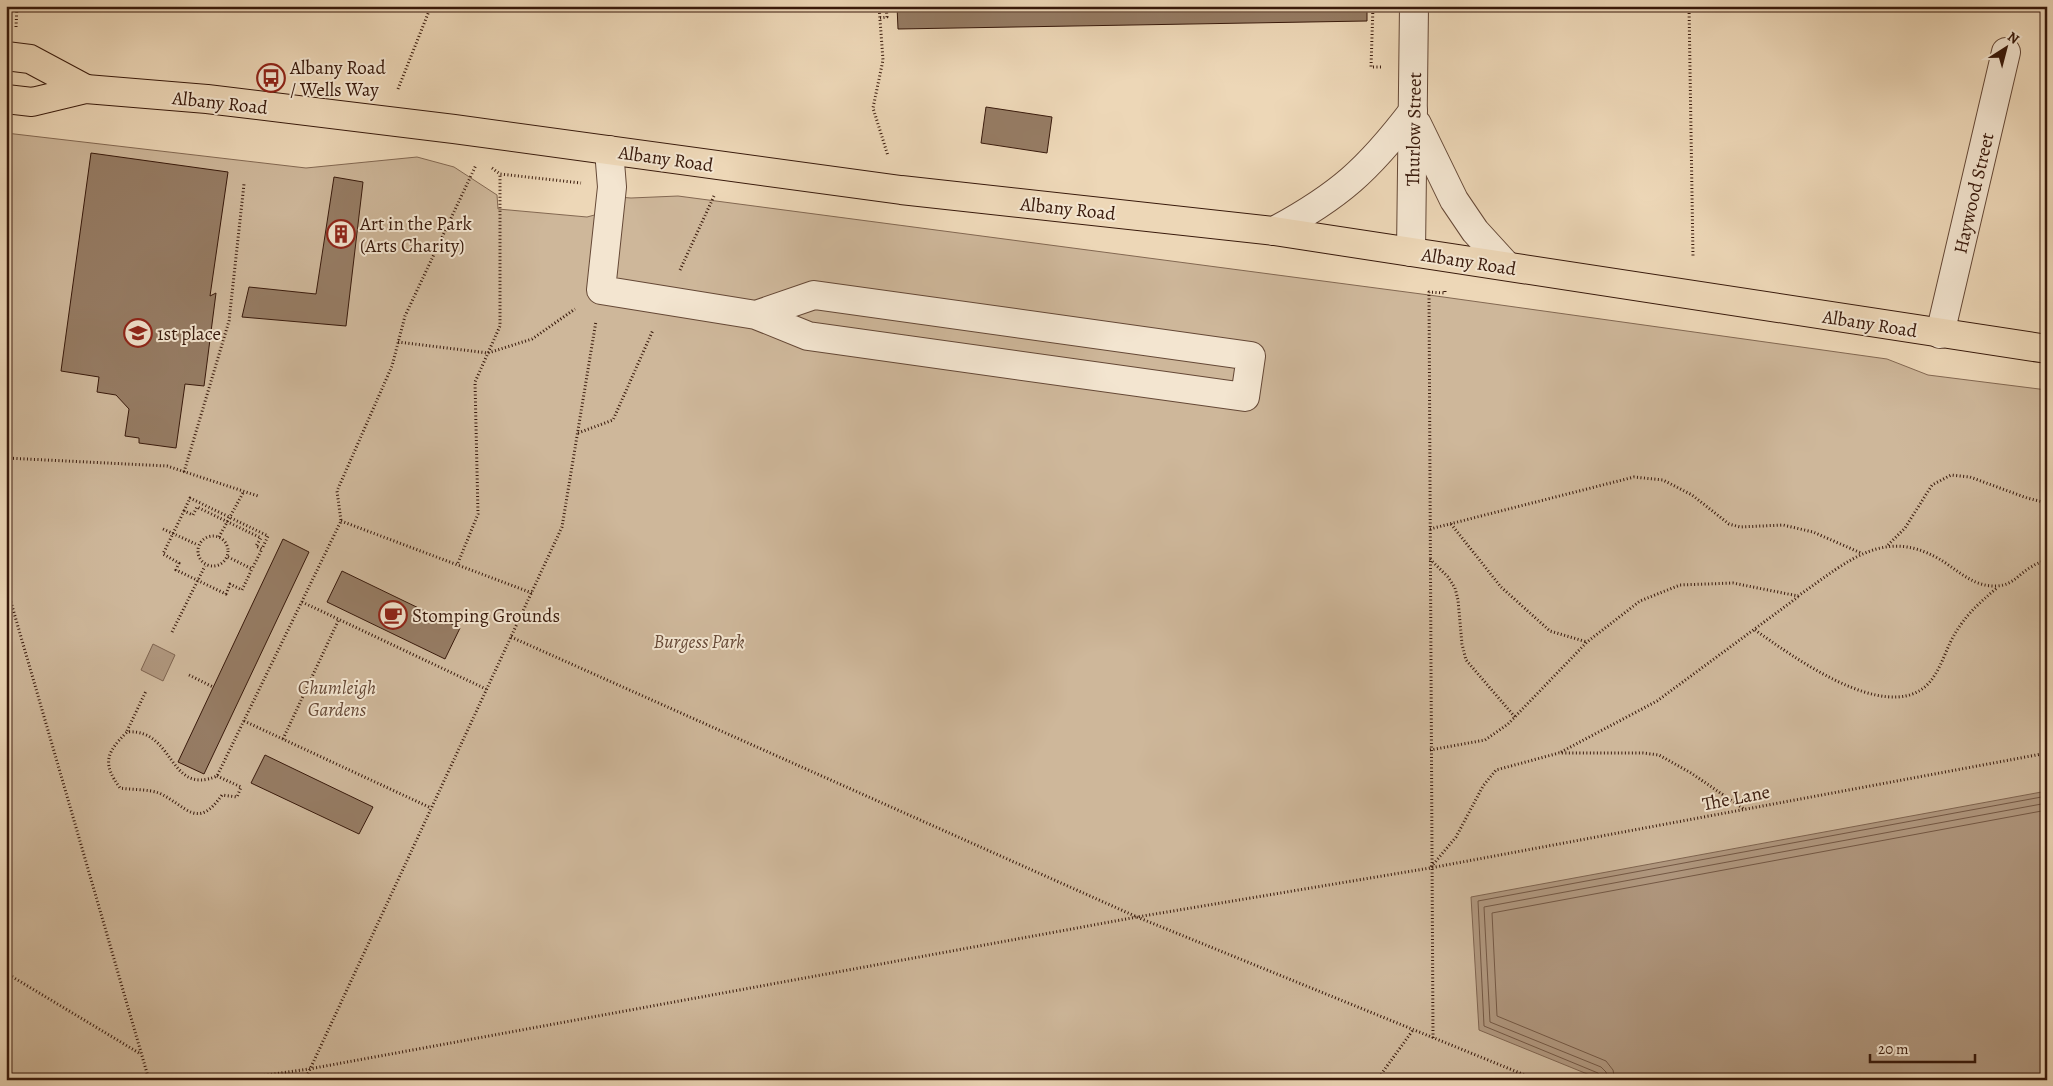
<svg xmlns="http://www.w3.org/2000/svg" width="2053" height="1086" font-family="Alegreya,serif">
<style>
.green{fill:#ceb79a;stroke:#836852}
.water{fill:#af967d;stroke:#7f644f}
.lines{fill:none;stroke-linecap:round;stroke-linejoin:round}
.shore{stroke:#745844;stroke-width:1}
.building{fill:#967c64;stroke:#38190b}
.minor-casing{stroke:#654836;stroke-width:30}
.major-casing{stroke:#38190b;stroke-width:30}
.path{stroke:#38190b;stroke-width:3;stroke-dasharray:1 2.5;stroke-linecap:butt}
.minor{stroke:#f3e5d0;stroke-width:28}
.major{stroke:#edd7b7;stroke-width:28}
.labels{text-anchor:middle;stroke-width:4;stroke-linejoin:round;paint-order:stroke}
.poi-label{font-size:19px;fill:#38190b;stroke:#f3e5d0;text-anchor:start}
.street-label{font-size:19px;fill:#38190b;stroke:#f3e5d0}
.park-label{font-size:19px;font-style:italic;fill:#654836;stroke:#f3e5d0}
</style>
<rect width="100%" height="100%" fill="#edd7b7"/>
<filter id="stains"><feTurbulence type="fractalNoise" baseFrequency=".004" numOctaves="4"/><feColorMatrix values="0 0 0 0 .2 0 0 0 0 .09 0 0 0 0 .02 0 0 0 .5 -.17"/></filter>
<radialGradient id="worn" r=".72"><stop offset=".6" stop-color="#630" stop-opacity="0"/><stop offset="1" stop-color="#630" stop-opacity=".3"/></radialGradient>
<path class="green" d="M6,133l300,35 111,-11 37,10 43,28 1,14 89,8 15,-4 2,-17 27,2 47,-2 751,99 458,64 41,16 119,15v690h-2041z"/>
<g class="water">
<path d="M153,644l22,11 -12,26 -22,-11z"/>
<path d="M2047,791v289h-445l-123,-50 -8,-133z"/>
</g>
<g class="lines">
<g class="shore">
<path d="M1601,1080l-3,-7 -114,-47 -6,-125 569,-105"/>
<path d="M1608,1080l-2,-8 -5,-5 -111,-45 -6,-115 563,-104"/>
<path d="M1615,1080l-2,-10 -7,-9 -109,-45 -5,-103 555,-103"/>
</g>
</g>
<g class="building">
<path d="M897,6h470v15l-469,8z"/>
<path d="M986,107l66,10 -5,36 -66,-10z"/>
<path d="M91,153l137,19 -18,124 6,-3 -12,93 -19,-2 -9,64 -37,-5v-5l-14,-2 4,-27 -13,-14 -19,-3 2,-15 -38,-6z"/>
<path d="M334,177l29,5 -17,144 -104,-9 7,-30 67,7z"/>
<path d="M283,539l26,13 -105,222 -26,-12z"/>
<path d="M342,571l118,57 -15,31 -118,-57z"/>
<path d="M265,755l108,52 -14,27 -108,-51z"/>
</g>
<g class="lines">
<defs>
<g id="minor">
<path d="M1417,124l37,76 21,31 32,35"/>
<path d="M609,150l3,37 -11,103 155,25 52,21 437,61 6,-41 -437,-61 -58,20"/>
<path d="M1274,231c65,-35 94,-61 139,-120"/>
<path d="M1411,252l3,-246"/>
<path d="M1940,334l66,-282"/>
</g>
<g id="major">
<path d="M6,56l24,3 56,30"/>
<path d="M6,99l26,3 54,-13 121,10 247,30 447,61 373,41 773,118"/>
</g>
</defs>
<use href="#minor" class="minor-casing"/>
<use href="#major" class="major-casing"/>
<g class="path">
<path d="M879,6l4,54 -10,48 15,48"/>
<path d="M1373,6l-2,61h10"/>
<path d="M1689,6l4,251"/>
<path d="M880,18l7,-1 -1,-11"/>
<path d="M16,27l1,-21"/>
<path d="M398,89l33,-83"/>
<path d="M492,168l8,6 81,9"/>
<path d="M680,270l34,-74"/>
<path d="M398,342l90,11 44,-14 43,-30"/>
<path d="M578,433l35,-13 40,-90"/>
<path d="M6,458l161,8 91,30"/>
<path d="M184,472l45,-151 15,-137"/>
<path d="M184,511l6,-13 78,38 -6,13"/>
<path d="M341,521l191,72"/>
<path d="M1451,524l50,63 49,44 37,11"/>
<path d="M163,529l35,16"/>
<path d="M1430,529l204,-52 29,3 29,15 37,29 11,3 43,-2 30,7 48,21"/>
<circle cx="213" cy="551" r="15"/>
<path d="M219,537l25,-46"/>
<path d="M1888,545l17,-17 27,-43 19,-10 19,2 57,21 20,5"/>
<path d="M228,557l24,12 -10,21 -12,-6 -4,10 -50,-24 3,-7 -16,-9 21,-43 9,4 4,-8 64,31 -5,8 6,3 -10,20"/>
<path d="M1430,559l18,18 7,11 3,12 4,44 4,16 49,57"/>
<path d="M458,563l20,-49 -3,-132 25,-56v-152"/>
<path d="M6,585l143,495"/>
<path d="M302,602l184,87"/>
<path d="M1755,630c36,25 130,95 172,55 12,-12 17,-30 24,-44 12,-24 27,-37 47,-54"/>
<path d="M172,632l33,-66"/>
<path d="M511,637l626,280 400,163"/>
<path d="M189,675l24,12"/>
<path d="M244,721l187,87"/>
<path d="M127,731l19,-40"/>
<path d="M283,739l56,-120"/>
<path d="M1430,750l55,-10 23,-16 79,-82 53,-41 40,-16 53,-2 65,13c52,-36 90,-74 152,-30 14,10 28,21 47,20 17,-1 22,-13 36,-20 4,-3 9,-4 14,-6"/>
<path d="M1561,752l96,-51 141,-104"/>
<path d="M217,776l24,11 -4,10 -15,-2c-25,36 -35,11 -63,-2 -11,-4 -27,-3 -39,-5 -18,-25 -14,-35 7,-56 48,-4 41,65 90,44l124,-255 -4,-30 55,-125 13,-50 71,-151"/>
<path d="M1431,867l25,-30 27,-51 13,-16 63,-17h84l16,2 32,18 53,36"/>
<path d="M6,973l133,80"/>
<path d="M1433,1038l-4,-746 16,1v-4"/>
<path d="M233,1080l76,-11 828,-152 293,-49 617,-115"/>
<path d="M305,1080l257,-553 34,-206"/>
<path d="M1377,1080l36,-50"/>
</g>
<use href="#minor" class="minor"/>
<use href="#major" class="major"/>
</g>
<defs>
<symbol id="bus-ring" viewBox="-11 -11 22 22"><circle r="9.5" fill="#f3e5d0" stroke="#8f2418" stroke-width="1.5"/><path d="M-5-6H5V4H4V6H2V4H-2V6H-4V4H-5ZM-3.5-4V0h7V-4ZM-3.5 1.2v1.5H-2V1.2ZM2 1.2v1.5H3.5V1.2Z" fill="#8f2418"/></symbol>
<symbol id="building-ring" viewBox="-11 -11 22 22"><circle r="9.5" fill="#f3e5d0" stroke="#8f2418" stroke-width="1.5"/><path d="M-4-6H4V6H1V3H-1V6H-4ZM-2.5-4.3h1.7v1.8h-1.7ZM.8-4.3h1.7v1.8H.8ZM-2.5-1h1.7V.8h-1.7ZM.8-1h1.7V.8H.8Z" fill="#8f2418"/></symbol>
<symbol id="school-ring" viewBox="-11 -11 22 22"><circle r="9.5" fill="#f3e5d0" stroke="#8f2418" stroke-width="1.5"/><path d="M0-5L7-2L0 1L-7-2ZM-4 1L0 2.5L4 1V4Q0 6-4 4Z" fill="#8f2418"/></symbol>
<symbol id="cafe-ring" viewBox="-11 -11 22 22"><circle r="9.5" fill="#f3e5d0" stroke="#8f2418" stroke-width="1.5"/><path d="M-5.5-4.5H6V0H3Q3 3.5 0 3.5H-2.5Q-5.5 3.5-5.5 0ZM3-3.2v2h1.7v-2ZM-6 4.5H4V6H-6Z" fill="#8f2418"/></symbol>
</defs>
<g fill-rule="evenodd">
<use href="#bus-ring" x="255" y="62" width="32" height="32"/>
<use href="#building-ring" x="325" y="218" width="32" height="32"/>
<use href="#school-ring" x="122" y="317" width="32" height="32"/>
<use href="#cafe-ring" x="377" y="599" width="32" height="32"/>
</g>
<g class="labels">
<g class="poi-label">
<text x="290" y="74">Albany Road<tspan x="290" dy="22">/ Wells Way</tspan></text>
<text x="360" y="230">Art in the Park<tspan x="360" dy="22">(Arts Charity)</tspan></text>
<text x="157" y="340">1st place</text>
<text x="412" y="622">Stomping Grounds</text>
</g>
<g class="street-label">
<text transform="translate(220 102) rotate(6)" y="7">Albany Road</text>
<text transform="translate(1413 129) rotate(-89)" y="7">Thurlow Street</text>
<text transform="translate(666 158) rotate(8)" y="7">Albany Road</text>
<text transform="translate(1973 193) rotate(-77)" y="7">Haywood Street</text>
<text transform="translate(1068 208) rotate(6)" y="7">Albany Road</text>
<text transform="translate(1469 261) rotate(9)" y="7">Albany Road</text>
<text transform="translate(1870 323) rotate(9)" y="7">Albany Road</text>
<text transform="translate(1736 797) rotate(-11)" y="7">The Lane</text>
</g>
<g class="park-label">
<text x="699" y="648">Burgess Park</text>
<text x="337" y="694">Chumleigh<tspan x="337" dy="22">Gardens</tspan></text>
</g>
</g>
<rect width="2053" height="1086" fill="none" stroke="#edd7b7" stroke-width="25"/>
<rect x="8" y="8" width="2038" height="1071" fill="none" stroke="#38190b" stroke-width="2.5"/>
<rect x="12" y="12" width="2028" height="1061" fill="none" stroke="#38190b"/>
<g transform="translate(2006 48) rotate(36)" stroke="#f3e5d0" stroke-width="4" paint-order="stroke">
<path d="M0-4L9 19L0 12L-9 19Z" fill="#38190b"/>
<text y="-8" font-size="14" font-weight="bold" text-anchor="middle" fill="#38190b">N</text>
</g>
<path d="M1870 1054v8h105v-8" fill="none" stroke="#38190b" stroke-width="2.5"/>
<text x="1878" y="1054" font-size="15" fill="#38190b" stroke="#f3e5d0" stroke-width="4" paint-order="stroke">20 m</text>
<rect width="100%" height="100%" filter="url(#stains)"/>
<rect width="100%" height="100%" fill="url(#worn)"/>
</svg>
